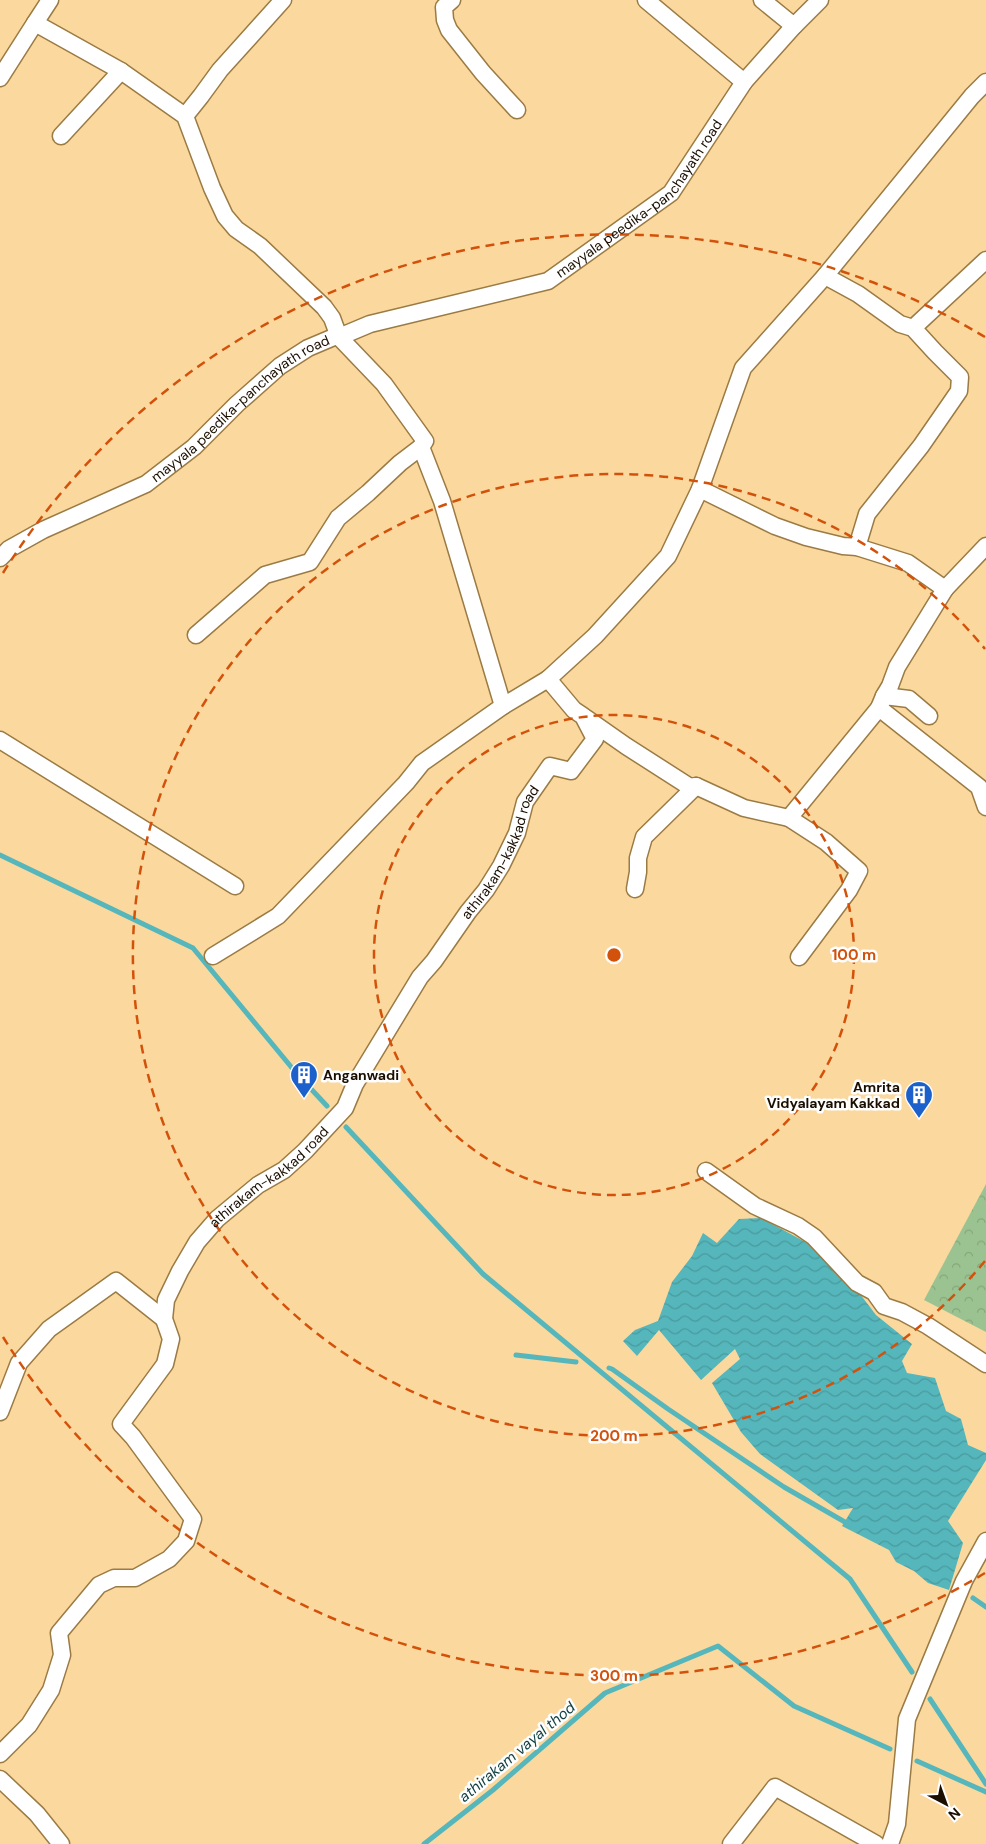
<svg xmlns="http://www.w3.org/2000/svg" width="986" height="1844" font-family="'DM Sans',sans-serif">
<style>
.forest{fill:url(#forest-crowns)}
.water{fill:url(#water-waves)}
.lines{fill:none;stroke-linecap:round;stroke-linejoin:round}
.stream{stroke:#55b6bb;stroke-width:5}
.minor-casing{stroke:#9b7b44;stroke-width:19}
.minor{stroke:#fff;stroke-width:16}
.ring{fill:none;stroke:#d3520b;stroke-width:2.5;stroke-dasharray:9 6}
.labels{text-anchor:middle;stroke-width:5;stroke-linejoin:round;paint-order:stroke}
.street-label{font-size:14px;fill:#1a0e00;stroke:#fefefe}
.poi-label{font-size:14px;font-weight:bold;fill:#1a0e00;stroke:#fefefe;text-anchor:start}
.water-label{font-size:15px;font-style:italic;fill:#134143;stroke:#fefefe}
.centre{fill:#d3520b;stroke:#fefefe;stroke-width:2.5}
.ring-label{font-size:15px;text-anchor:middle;font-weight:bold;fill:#d3520b;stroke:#fefefe;stroke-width:5;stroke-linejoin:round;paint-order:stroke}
</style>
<defs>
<pattern id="forest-crowns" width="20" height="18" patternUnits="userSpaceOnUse" patternTransform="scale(1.25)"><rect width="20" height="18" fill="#9bc391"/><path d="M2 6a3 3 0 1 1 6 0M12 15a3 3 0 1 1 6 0" fill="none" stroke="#85a67b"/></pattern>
<pattern id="water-waves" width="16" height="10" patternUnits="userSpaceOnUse" patternTransform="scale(1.25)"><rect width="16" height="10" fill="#55b6bb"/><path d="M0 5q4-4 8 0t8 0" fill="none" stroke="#499b9f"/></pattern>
</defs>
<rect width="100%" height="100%" fill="#fbd89e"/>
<path class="forest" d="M986,1184v148l-62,-32z"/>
<path class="water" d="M761,1218l48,26 38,33 29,38 36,29 -10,17 5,12 28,5 11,33 15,8 7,26 18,8v7l-38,61 15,22 -14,47 -21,-7 -14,-12 -18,-9 -7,-12 -47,-24 11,-18 -15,2 -78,-56 -19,-22 -29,-49 28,-24 -5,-10 -34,31 -42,-50 -22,26 -14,-15 12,-11 23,-9 14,-39 20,-26 11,-23 14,10 22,-24z"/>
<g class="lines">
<g class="stream">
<path d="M0,855l193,93 104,126 30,32"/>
<path d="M346,1127l137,147 367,305 62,93"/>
<path d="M516,1355l60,7"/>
<path d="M609,1368l3,1 56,40 116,78 66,38"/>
<path d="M973,1598l13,9"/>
<path d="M930,1699l56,85"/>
<path d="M917,1761l69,31"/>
<path d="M424,1844l69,-54 112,-97 113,-47 76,60 96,43"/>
</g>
<defs>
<g id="minor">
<path d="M50,0l-15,23 86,48 64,45 27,72 13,28 11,13 24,17 64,61 8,11 7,19 45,47 41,57 -4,6 21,54 61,205"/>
<path d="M452,0l-8,7 1,13 4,10 34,43 34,37"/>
<path d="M646,0l98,82"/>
<path d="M762,0l32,26"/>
<path d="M0,78l35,-55"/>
<path d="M185,116l16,-20 19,-26 63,-70"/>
<path d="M61,136l60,-65"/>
<path d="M825,276l33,18 42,30 13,4 22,24 25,25 -1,14 -38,55 -54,68 -10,33"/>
<path d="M913,328l73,-68"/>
<path d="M700,489l75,37 31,11 37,9 14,1 51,16 37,26 -48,78 -7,19 -6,10 25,3 20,17"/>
<path id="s1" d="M0,558l9,-9 34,-19 103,-46 48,-37 43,-43 43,-38 28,-18 26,-11h5l31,-13 178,-43 123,-88 73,-111 50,-56 26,-26"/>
<path d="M945,589l41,-43"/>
<path d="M196,635l69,-60 45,-13 28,-44 30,-25 32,-30 21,-16"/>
<path d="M879,708l100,79 7,20"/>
<path d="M586,718l40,28 64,41 6,-1 48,22 45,10"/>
<path d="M0,740l235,146"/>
<path d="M635,889l3,-17v-14l6,-21 52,-51"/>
<path d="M213,956l65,-40 128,-133 16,-20 81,-57 45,-27"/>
<path d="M799,957l50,-67 10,-19 -33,-29 -37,-24 90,-110 5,-12"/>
<path d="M706,1171l49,35 43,20 16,11 43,46 17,9 10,14 18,6 26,14 58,38"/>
<path d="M0,1412l19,-49 30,-34 67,-48 48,38"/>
<path id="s2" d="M0,1754l29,-29 22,-35 11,-35 -3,-22 40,-48 15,-7h21l34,-19 17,-18 7,-22 -60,-82 -12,-13 44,-60 6,-25 -7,-20 2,-19 14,-29 17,-29 20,-23 41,-34 26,-15 21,-19 40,-43 10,-24 65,-107 14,-16 34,-49 18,-22 15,-24 16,-33 8,-31 25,-36 21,5 24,-32 -12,-23 -9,-6 -26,-31 47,-43 73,-80 32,-67 43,-121 82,-92 147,-180 14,-14"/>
<path d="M0,1779l37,35 24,30"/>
<path d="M731,1844l44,-57 101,57"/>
<path d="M890,1844l7,-20 10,-105 57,-138 22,-40"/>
</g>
</defs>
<use href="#minor" class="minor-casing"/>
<use href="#minor" class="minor"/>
</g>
<g class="ring">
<circle cx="614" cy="955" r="240"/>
<path d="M985 1261A481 481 0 1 1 985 649"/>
<path d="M985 1573A721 721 0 0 1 3 1337M3 573A721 721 0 0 1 985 337"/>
</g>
<defs>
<symbol id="building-pin" viewBox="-11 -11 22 30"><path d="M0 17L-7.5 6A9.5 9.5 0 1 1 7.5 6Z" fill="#1c60cc" stroke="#fefefe"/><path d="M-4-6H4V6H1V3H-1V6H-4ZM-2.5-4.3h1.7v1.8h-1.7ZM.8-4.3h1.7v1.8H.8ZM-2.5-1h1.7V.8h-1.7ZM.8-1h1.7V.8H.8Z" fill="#fff"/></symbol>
</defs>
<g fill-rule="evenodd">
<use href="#building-pin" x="288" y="1059" width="32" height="43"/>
<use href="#building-pin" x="903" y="1079" width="32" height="43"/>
</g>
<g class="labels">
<g class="street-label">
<text dy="5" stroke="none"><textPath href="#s1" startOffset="751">mayyala peedika-panchayath road</textPath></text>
<text dy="5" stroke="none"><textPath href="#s1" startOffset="286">mayyala peedika-panchayath road</textPath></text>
<text dy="5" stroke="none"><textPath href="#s2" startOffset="1155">athirakam-kakkad road</textPath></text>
<text dy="5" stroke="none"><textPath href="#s2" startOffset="751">athirakam-kakkad road</textPath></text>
</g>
<g class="poi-label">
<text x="323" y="1080">Anganwadi</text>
<text x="900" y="1092" text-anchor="end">Amrita<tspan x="900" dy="16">Vidyalayam Kakkad</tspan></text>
</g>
<g class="water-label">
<text transform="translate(517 1752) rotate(-40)" y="5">athirakam vayal thod</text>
</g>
</g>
<circle cx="614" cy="955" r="8" class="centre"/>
<g class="ring-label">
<text x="854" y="960">100 m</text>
<text x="614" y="1441">200 m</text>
<text x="614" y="1681">300 m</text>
</g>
<g transform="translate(946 1804) rotate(139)" stroke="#fefefe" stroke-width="4" paint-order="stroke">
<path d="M0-4L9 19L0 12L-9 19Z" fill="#1a0e00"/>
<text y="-8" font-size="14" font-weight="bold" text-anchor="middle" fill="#1a0e00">N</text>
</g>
</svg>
